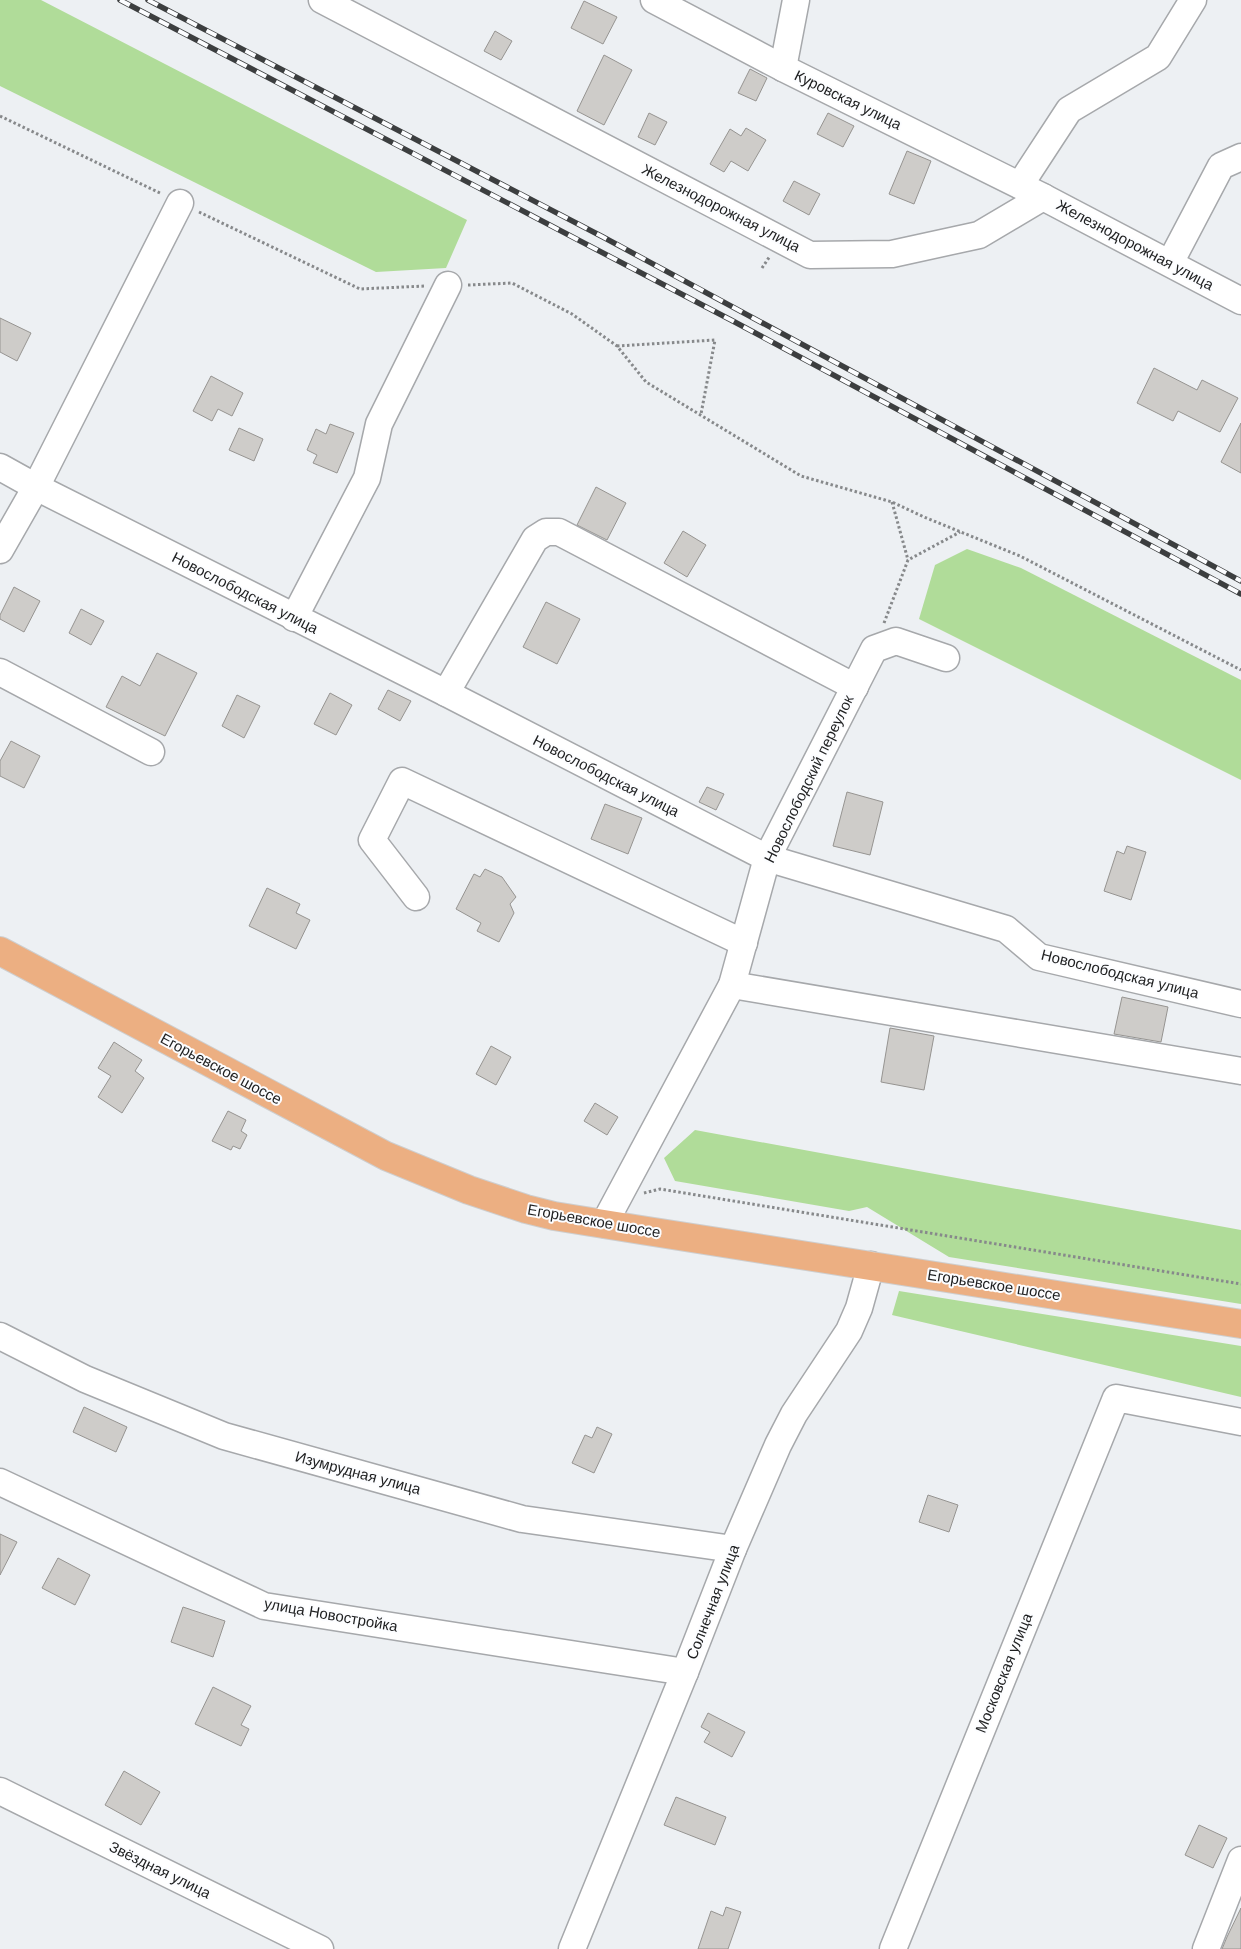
<svg xmlns="http://www.w3.org/2000/svg" width="1241" height="1949" font-family="Helvetica,sans-serif">
<style>
.green{fill:#b0dc99}
.building{fill:#ceccc9;stroke:#969491}
.lines{fill:none;stroke-linecap:round;stroke-linejoin:round}
.minor-casing{stroke:#a6a8ab;stroke-width:29}
.major-casing{stroke:#cecece;stroke-width:30}
.path{stroke:#87898b;stroke-width:3;stroke-dasharray:2.5 2.5;stroke-linecap:butt}
.minor{stroke:#fff;stroke-width:26}
.major{stroke:#ecaf82;stroke-width:28}
.rail-casing{stroke:#3c3e3f;stroke-width:5.5}
.rail{stroke:#fcfdff;stroke-width:4;stroke-dasharray:11;stroke-linecap:butt}
.labels{text-anchor:middle;stroke-width:4;stroke-linejoin:round;paint-order:stroke}
.street-label{font-size:15px;fill:#1e1f20;stroke:#fcfdff}
</style>
<rect width="100%" height="100%" fill="#edf0f3"/>
<g class="green">
<path d="M0,0h41l426,220 -21,48 -70,4 -376,-186z"/>
<path d="M967,549l54,19 220,112v100l-322,-161 16,-54z"/>
<path d="M695,1130l546,100v74l-292,-47 -82,-50 -18,4 -174,-30 -11,-23z"/>
<path d="M899,1291l342,55v51l-349,-82z"/>
</g>
<g class="building">
<path d="M584,1l33,16 -14,27 -32,-16z"/>
<path d="M495,31l17,10 -11,19 -17,-9z"/>
<path d="M604,55l28,15 -28,55 -27,-14z"/>
<path d="M750,69l17,9 -11,23 -18,-8z"/>
<path d="M649,113l18,9 -12,23 -17,-8z"/>
<path d="M828,113l26,13 -11,21 -26,-13z"/>
<path d="M746,128l20,12 -18,31 -17,-10 -7,11 -14,-8 20,-35 11,7z"/>
<path d="M907,151l24,10 -17,43 -25,-10z"/>
<path d="M794,181l26,13 -11,21 -26,-14z"/>
<path d="M0,318l31,15 -14,28 -17,-9z"/>
<path d="M1154,368l43,22 5,-10 36,18 -18,34 -42,-21 -5,10 -36,-18z"/>
<path d="M211,376l32,17 -11,23 -14,-7 -6,12 -19,-10z"/>
<path d="M1241,423v50l-20,-11z"/>
<path d="M330,424l24,9 -17,40 -24,-10 4,-8 -10,-5 9,-21 10,5z"/>
<path d="M239,428l24,11 -9,22 -25,-11z"/>
<path d="M596,487l30,16 -19,37 -30,-15z"/>
<path d="M683,531l23,14 -19,32 -23,-14z"/>
<path d="M14,587l26,14 -16,31 -24,-13v-4z"/>
<path d="M546,602l34,17 -23,45 -34,-17z"/>
<path d="M81,609l23,12 -13,24 -22,-12z"/>
<path d="M157,653l40,20 -32,63 -59,-29 16,-31 18,10z"/>
<path d="M388,690l23,11 -11,20 -22,-12z"/>
<path d="M330,693l22,12 -16,30 -22,-11z"/>
<path d="M237,695l23,11 -16,32 -22,-12z"/>
<path d="M11,741l29,15 -16,32 -24,-12v-15z"/>
<path d="M707,787l17,7 -8,16 -17,-8z"/>
<path d="M847,792l36,10 -13,53 -37,-9z"/>
<path d="M605,804l37,14 -14,36 -37,-15z"/>
<path d="M1127,846l19,6 -15,48 -27,-9 13,-40 7,3z"/>
<path d="M485,869l17,8 14,20 -6,7 4,9 -15,29 -22,-11 4,-8 -25,-14 18,-35 6,3z"/>
<path d="M267,888l33,16 -4,9 14,7 -14,29 -47,-23z"/>
<path d="M1122,997l46,10 -7,35 -47,-8z"/>
<path d="M890,1028l44,8 -10,54 -43,-8z"/>
<path d="M114,1042l28,18 -7,11 9,7 -22,35 -24,-16 13,-21 -13,-8z"/>
<path d="M491,1046l20,11 -15,28 -20,-11z"/>
<path d="M595,1103l23,14 -11,18 -23,-14z"/>
<path d="M228,1111l18,9 -5,11 6,4 -7,14 -7,-3 -2,4 -19,-9z"/>
<path d="M84,1407l43,20 -11,25 -43,-20z"/>
<path d="M597,1427l15,7 -18,39 -22,-10 13,-28 7,3z"/>
<path d="M928,1495l30,10 -9,27 -30,-10z"/>
<path d="M0,1534l17,8 -17,33z"/>
<path d="M58,1558l32,17 -15,30 -33,-17z"/>
<path d="M183,1607l42,14 -12,36 -42,-15z"/>
<path d="M213,1687l38,19 -10,19 8,4 -8,17 -46,-22z"/>
<path d="M708,1713l37,19 -13,25 -28,-15 6,-10 -9,-5z"/>
<path d="M124,1771l36,21 -19,33 -36,-20z"/>
<path d="M676,1797l50,20 -11,28 -51,-20z"/>
<path d="M1199,1825l28,13 -14,30 -28,-13z"/>
<path d="M726,1907l15,5 -13,37h-30l13,-38 12,5z"/>
<path d="M1241,1908v41h-19l5,-12z"/>
</g>
<g class="lines">
<defs>
<g id="minor">
<path d="M322,0l488,255 82,-1 87,-19 64,-38 198,104"/>
<path d="M654,0l129,68 260,129"/>
<path d="M783,68l13,-68"/>
<path d="M1020,185l49,-75 89,-53 35,-57"/>
<path d="M1170,263l51,-97 20,-9"/>
<path d="M0,467l36,20 410,206 321,165 239,71 33,28 202,47"/>
<path d="M0,550l36,-63 144,-284"/>
<path d="M294,618l73,-140 12,-54 69,-139"/>
<path d="M0,672l151,80"/>
<path d="M446,693l89,-154 11,-7h13l296,155"/>
<path d="M416,897l-44,-57 30,-59 342,162"/>
<path d="M732,985l509,86"/>
<path d="M604,1224l128,-239 35,-127 107,-209 22,-8 50,17"/>
<path d="M0,1336l85,43 139,57 298,83 211,30"/>
<path d="M0,1482l264,124 421,66"/>
<path d="M0,1791l320,158"/>
<path d="M572,1949l113,-277 48,-123 45,-104 16,-31 55,-83 10,-23 12,-43"/>
<path d="M893,1949l223,-551 125,24"/>
<path d="M1206,1949l35,-89"/>
</g>
<path id="major" d="M0,951l386,205 83,34 57,19 28,7 87,14 600,94"/>
</defs>
<use href="#minor" class="minor-casing"/>
<use href="#major" class="major-casing"/>
<g class="path">
<path d="M0,116l162,78"/>
<path d="M199,212l161,77 65,-3"/>
<path d="M762,268l8,-12"/>
<path d="M468,285l44,-2 60,31 45,32 29,36 155,94 91,26 32,15 96,39 221,114"/>
<path d="M617,346l98,-6 -14,74"/>
<path d="M892,502l16,58"/>
<path d="M884,623l24,-63 52,-28"/>
<path d="M644,1193l16,-4 581,95"/>
</g>
<use href="#minor" class="minor"/>
<use href="#major" class="major"/>
<defs>
<g id="rail">
<path d="M120,0l611,320 510,274"/>
<path d="M148,0l455,237 638,344"/>
</g>
</defs>
<use href="#rail" class="rail-casing"/>
<use href="#rail" class="rail"/>
</g>
<g class="labels">
<g class="street-label">
<text transform="translate(848 100) rotate(26)" y="5">Куровская улица</text>
<text transform="translate(721 208) rotate(27)" y="5">Железнодорожная улица</text>
<text transform="translate(1135 245) rotate(28)" y="5">Железнодорожная улица</text>
<text transform="translate(245 593) rotate(27)" y="5">Новослободская улица</text>
<text transform="translate(606 776) rotate(27)" y="5">Новослободская улица</text>
<text transform="translate(809 779) rotate(-64)" y="5">Новослободский переулок</text>
<text transform="translate(1120 974) rotate(14)" y="5">Новослободская улица</text>
<text transform="translate(221 1069) rotate(28)" y="5">Егорьевское шоссе</text>
<text transform="translate(594 1221) rotate(10)" y="5">Егорьевское шоссе</text>
<text transform="translate(994 1285) rotate(9)" y="5">Егорьевское шоссе</text>
<text transform="translate(358 1473) rotate(15)" y="5">Изумрудная улица</text>
<text transform="translate(713 1602) rotate(-69)" y="5">Солнечная улица</text>
<text transform="translate(331 1615) rotate(10)" y="5">улица Новостройка</text>
<text transform="translate(1004 1673) rotate(-68)" y="5">Московская улица</text>
<text transform="translate(160 1870) rotate(26)" y="5">Звёздная улица</text>
</g>
</g>
</svg>
